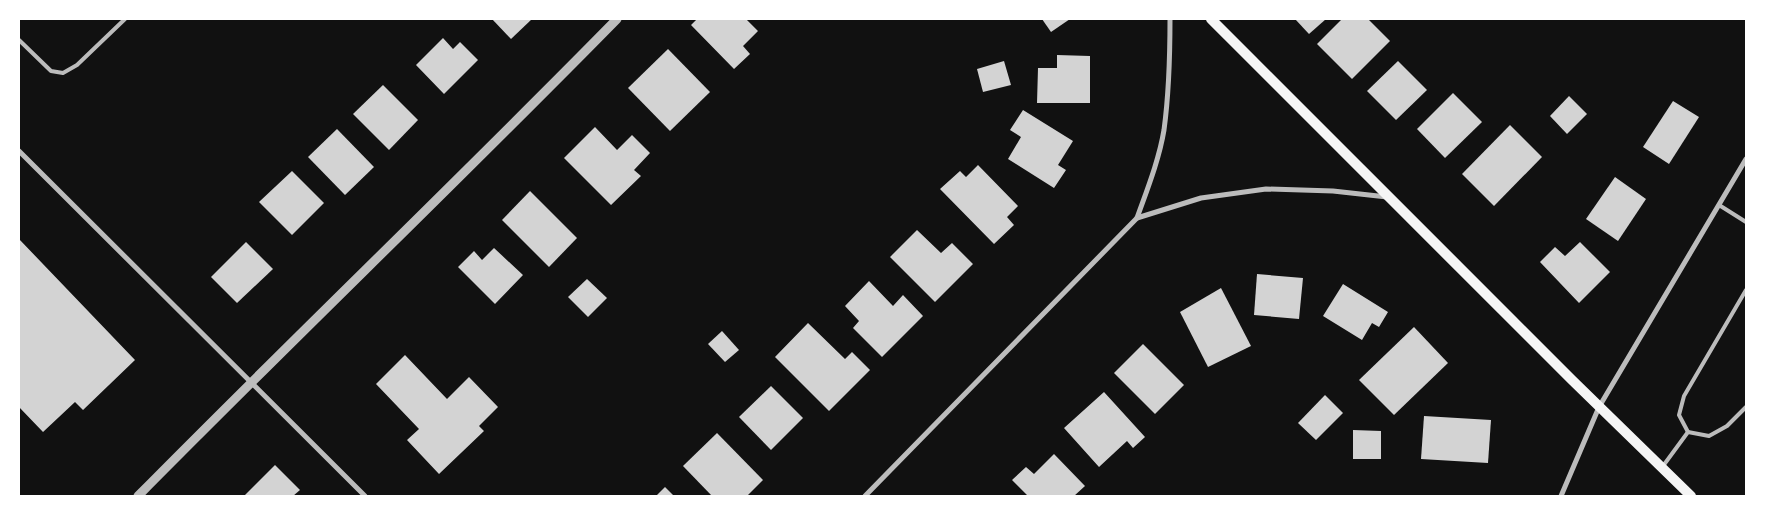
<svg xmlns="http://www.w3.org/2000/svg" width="1765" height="515" font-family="Bitter,serif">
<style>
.building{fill:#d3d3d3}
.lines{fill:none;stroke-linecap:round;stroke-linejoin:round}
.service{stroke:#bcbcbc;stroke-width:4}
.minor{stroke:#bcbcbc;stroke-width:5}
.tertiary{stroke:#bcbcbc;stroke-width:9}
.secondary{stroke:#f5f5f5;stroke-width:10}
</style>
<rect width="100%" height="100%" fill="#111"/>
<g class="building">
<path d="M492,19h40l-21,20z"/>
<path d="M697,19h49l12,12 -15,15 7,8 -16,15 -43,-44z"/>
<path d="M1042,19h28l-19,13z"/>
<path d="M1295,19h31l-17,15z"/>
<path d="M1342,19h26l22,22 -38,38 -35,-35z"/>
<path d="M443,38l10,11 7,-7 18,18 -34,34 -28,-29z"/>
<path d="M668,49l42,43 -40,39 -42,-43z"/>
<path d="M1057,55l33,1v47h-53l1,-35h19z"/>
<path d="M1004,61l7,24 -28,7 -6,-23z"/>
<path d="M1398,61l29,29 -31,30 -29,-29z"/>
<path d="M383,85l35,35 -29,30 -36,-36z"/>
<path d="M1453,93l29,29 -37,36 -28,-29z"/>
<path d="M1569,96l18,18 -20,20 -17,-18z"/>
<path d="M1673,101l26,16 -30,47 -26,-17z"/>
<path d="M1023,110l50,31 -15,24 8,5 -12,18 -46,-29 13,-22 -11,-7z"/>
<path d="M1510,125l32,32 -48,49 -32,-32z"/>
<path d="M595,127l22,23 15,-15 18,18 -16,17 7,6 -30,29 -47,-47z"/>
<path d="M337,129l37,38 -29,28 -37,-38z"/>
<path d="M978,165l40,41 -11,11 7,8 -20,19 -54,-55 20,-18 6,6z"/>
<path d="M292,171l32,32 -32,32 -33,-33z"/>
<path d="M1615,177l31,22 -28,42 -32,-22z"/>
<path d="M530,191l47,47 -28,29 -47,-47z"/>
<path d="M917,230l24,23 11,-10 21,21 -38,38 -45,-45z"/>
<path d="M19,239l116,121 -52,50 -8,-8 -32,30 -24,-25z"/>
<path d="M246,242l27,27 -36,34 -26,-26z"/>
<path d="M1580,242l30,30 -31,31 -39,-41 15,-15 10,9z"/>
<path d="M494,248l29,27 -28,29 -37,-37 16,-16 8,9z"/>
<path d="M1257,274l46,4 -4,41 -45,-4z"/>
<path d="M587,279l20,19 -19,19 -20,-20z"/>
<path d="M869,281l24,25 10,-11 20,21 -41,41 -29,-29 6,-7 -14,-15z"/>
<path d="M1343,284l45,28 -9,15 -7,-4 -10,17 -39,-24z"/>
<path d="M1221,288l30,58 -43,21 -28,-55z"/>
<path d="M808,323l37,36 7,-7 18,18 -41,41 -54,-54z"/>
<path d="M1414,327l34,36 -54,52 -35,-35z"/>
<path d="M722,331l17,19 -14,12 -17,-18z"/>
<path d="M1143,344l41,41 -29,29 -41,-41z"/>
<path d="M405,355l42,44 22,-22 29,30 -19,19 5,5 -45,43 -32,-34 12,-11 -43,-45z"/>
<path d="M771,386l32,32 -32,32 -32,-33z"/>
<path d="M1104,392l41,45 -12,11 -6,-7 -28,26 -35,-39z"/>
<path d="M1325,395l18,18 -27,27 -18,-17z"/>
<path d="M1424,416l67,4 -3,43 -67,-4z"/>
<path d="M1353,430l28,1v28h-28z"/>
<path d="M717,433l46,47 -16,16h-35l-29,-30z"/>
<path d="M1054,454l31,32 -11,10h-46l-16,-16 14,-13 8,7z"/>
<path d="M275,465l25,25 -7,6h-49z"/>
<path d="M665,487l9,9h-18z"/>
</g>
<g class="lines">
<g class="service">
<path d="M19,40l32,31 12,2 14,-8 48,-46"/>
<path d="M1719,205l27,17"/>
<path d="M1688,432l-9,-17 5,-19 62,-106"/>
<path d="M1663,466l25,-34 21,4 18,-10 19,-19"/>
</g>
<g class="minor">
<path d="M19,151l346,345"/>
<path d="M1137,218l64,-20 65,-9 67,2 54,6"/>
<path d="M865,496l272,-278c10,-28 22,-58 27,-88 5,-37 6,-74 6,-111"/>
<path d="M1561,496l38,-89 147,-248"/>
</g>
<path class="tertiary" d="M138,496c158,-160 321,-316 479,-477"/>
<path class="secondary" d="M1211,19l361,361 119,116"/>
</g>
<rect width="1765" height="515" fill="none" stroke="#ffffff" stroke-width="40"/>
</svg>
